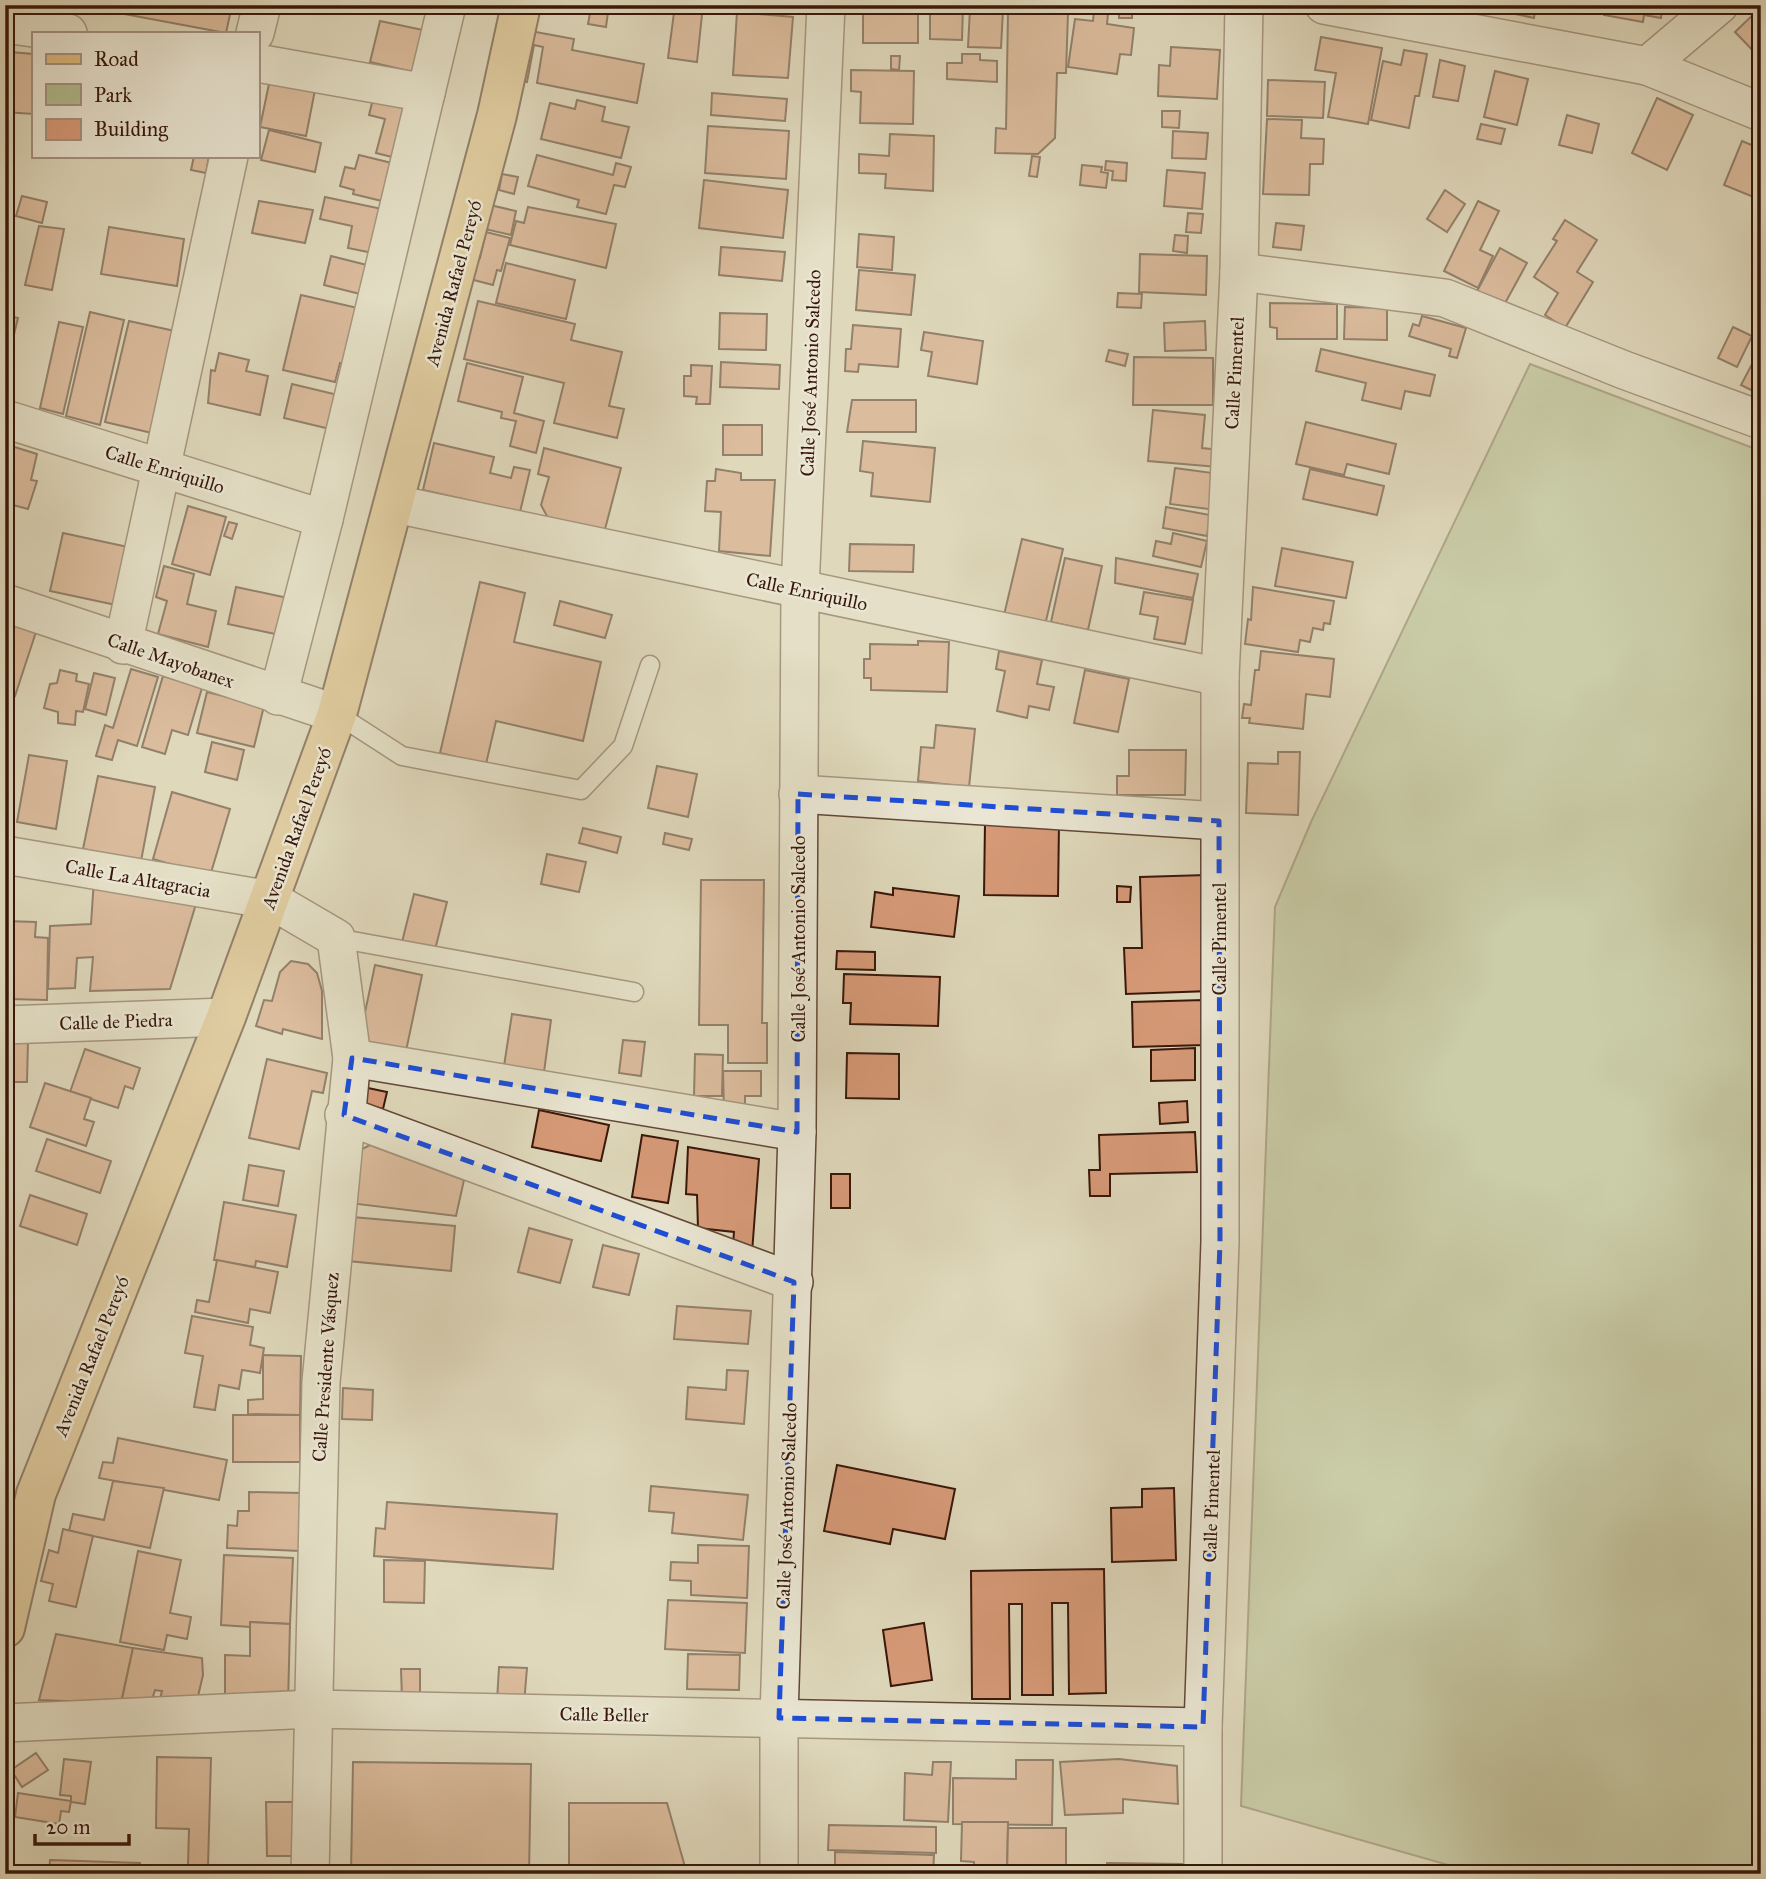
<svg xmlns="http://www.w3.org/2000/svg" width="1766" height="1879" font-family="'IM FELL Great Primer',serif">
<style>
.green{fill:#b2be90;stroke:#756a4d;stroke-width:2}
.building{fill:#d79a78;stroke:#38170a;stroke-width:2}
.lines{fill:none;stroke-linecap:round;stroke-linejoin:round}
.lane-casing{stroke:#624736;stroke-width:21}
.street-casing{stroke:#624736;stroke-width:40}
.primary-casing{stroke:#38170a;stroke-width:42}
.lane{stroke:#eae6d3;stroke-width:18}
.street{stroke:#eae6d3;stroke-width:37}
.primary{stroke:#e0bc7e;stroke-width:38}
.marked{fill:none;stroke:#1d4ed8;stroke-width:5;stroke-dasharray:14 9;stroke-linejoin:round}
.labels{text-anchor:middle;stroke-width:5;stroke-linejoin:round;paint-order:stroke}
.street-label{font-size:19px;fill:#38170a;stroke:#eae6d3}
</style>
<rect width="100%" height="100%" fill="#dfd8bb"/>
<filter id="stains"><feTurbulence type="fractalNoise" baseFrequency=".00286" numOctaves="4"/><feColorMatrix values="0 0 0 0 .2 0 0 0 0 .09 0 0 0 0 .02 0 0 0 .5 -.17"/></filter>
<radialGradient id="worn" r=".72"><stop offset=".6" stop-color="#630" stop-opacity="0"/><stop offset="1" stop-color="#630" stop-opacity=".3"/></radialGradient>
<path class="green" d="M1530,364l231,87v1423h-281l-239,-68 34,-899 36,-85z"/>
<g class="building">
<path d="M92,5h140l-6,28 -134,-25z"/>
<path d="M546,5h63l-3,22 -18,-3 2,-11 -38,-6 -1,3 -5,-1z"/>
<path d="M675,5h28l-6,57 -29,-4z"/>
<rect x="863" y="5" width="55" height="38"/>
<path d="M930,5h33l-1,35 -32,-1z"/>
<rect x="1119" y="5" width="13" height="13"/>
<path d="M1516,5h20l-2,13 -19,-4z"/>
<path d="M1605,5h58l-2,13 -17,-3 -1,7 -39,-7z"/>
<path d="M1761,7v52l-26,-27z"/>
<path d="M970,9l33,1 -2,38 -33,-1z"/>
<path d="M1094,11l14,3 -1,10 27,4 -3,27 -11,-1 -3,20 -49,-7 7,-48 18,2z"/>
<path d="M737,12l56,5 -5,61 -55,-3z"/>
<path d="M1008,12l60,1 -2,60h-9l-2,65 -17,16 -43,-1 1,-25 10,1z"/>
<path d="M380,21l43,9 -10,42 -43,-10z"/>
<path d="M525,30l49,9 -2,11 72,14 -7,39 -100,-20 6,-36 -9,-2 -7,37 -12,-3z"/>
<path d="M1321,37l61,11 -14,76 -40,-7 8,-44 -21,-3z"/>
<path d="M1171,47l49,3 -3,49 -59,-3 1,-31 11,1z"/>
<path d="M1404,50l23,4 -8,42h-4l-6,32 -38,-8 12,-59 18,4z"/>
<path d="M10,52l23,2v60l-28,-2z"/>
<path d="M962,54h18v6l17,1v21l-50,-3v-16h15z"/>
<path d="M891,56h9l-1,14 -8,-1z"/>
<path d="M1440,60l25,6 -7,35 -25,-4z"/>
<path d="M851,70l63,1 -1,53 -53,-1 1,-31 -10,-1z"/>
<path d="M1495,71l33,8 -11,46 -33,-8z"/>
<path d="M270,79l45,11 -9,46 -46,-9z"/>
<path d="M1268,80l57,2 -2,36 -56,-2z"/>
<path d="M712,93l75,6 -2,22 -74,-6z"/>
<path d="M374,95l32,8 -14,54 -16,-4 9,-34 -16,-4z"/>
<path d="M1657,98l36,17 -26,55 -35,-17z"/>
<path d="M577,100l28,7 -3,14 27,6 -8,31 -80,-19 9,-36 25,6z"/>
<path d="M1162,111h18l-1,17 -17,-1z"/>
<path d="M1567,115l32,9 -7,29 -33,-8z"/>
<path d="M1267,119l35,1 -1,18 23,1 -1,25h-13l-1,31 -46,-1z"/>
<path d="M1481,124l24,5 -4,15 -24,-5z"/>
<path d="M708,126l81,5 -3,48 -81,-6z"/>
<path d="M269,130l52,13 -6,29 -54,-12z"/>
<path d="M1173,131l35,2 -2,26 -34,-1z"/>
<path d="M890,134l44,2 -1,55 -48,-3 1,-14 -27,-1v-19l30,2z"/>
<path d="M1742,141l19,8v37l-5,12 -32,-13z"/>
<path d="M359,155l37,9 -10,38 -33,-8 1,-4 -14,-4 5,-19 10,2z"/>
<path d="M537,155l76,20 3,-12 15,4 -6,20 -11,-2 -8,29 -29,-7 2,-7 -51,-14z"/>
<path d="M194,156h15l-3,17 -15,-3z"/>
<path d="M1032,156l8,1 -3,20 -8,-1z"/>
<path d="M1106,161l21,2 -1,18 -14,-1 1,-9 -8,-1z"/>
<path d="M1082,165l20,2 -1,5 7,1 -2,15 -26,-3z"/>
<path d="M1167,170l38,3 -3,36 -38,-3z"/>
<path d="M502,174l16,3 -4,17 -15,-4z"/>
<path d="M704,180l84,10 -5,48 -84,-10z"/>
<path d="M1445,190l20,14 -18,28 -20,-13z"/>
<path d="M22,196l25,6 -5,21 -26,-7z"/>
<path d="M325,197l57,12 -9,44 -25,-5 4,-22 -32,-7z"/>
<path d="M259,201l54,9 -8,33 -53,-10z"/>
<path d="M1478,201l21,10 -19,39 13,6 -15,32 -34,-17z"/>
<path d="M490,205l26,6 -5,24 -26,-6z"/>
<path d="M528,207l88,17 -10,44 -96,-23 6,-24 8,2z"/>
<path d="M1188,213l15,1 -2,19 -15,-1z"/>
<path d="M1565,220l32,20 -20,32 16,10 -28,46 -20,-13 13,-22 -24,-16 23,-36 -4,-2z"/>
<path d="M1276,223l28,3 -3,24 -28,-3z"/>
<path d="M39,226l25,3 -12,61 -27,-5z"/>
<path d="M109,227l75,12 -7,47 -76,-12z"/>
<path d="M486,232l24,6 -9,33 -4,-1 -4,15 -27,-7 6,-22 8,2z"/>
<path d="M859,234l35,3 -2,33 -35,-3z"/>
<path d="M1175,235l13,1 -1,17 -14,-2z"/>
<path d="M721,247l64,5 -3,29 -63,-6z"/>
<path d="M1500,248l27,15 -24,44 -27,-14z"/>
<path d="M1140,254l67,2 -1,39 -67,-3z"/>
<path d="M331,256l44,11 -7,29 -44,-11z"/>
<path d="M506,263l69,17 -9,39 -70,-16z"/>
<path d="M859,270l56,5 -4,40 -55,-5z"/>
<path d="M1118,293l24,1 -1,14 -24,-1z"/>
<path d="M301,295l61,14 -14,56 -8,-2 -5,19 -52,-12z"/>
<path d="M478,301l97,23 -4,16 51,12 -13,54 15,3 -7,29 -63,-15 10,-40 -100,-24z"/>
<path d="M1270,303l67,1v35h-60v-11l-7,-1z"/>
<path d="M1345,307l42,1v32l-43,-1z"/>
<path d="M90,312l34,8 -24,105 -34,-9z"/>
<path d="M720,313l47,1 -1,36 -47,-1z"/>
<path d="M5,315l13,3 -13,53z"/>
<path d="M1422,316l44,12 -9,30 -8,-2 2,-7 -42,-13 4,-12 6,2z"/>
<path d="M129,321l46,10 -23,102 -47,-11z"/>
<path d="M1205,321l1,29 -41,1 -1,-28z"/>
<path d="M59,322l24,5 -20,87 -23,-6z"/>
<path d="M853,325l48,4 -3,38 -39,-3 -1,8 -13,-1 1,-22h5z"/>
<path d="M1733,327l19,9 -15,31 -19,-9z"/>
<path d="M924,332l59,9 -6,43 -49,-8 4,-24 -11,-2z"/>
<path d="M1761,347v48l-20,-10z"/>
<path d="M1321,349l114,26 -5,21 -25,-5 -4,18 -39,-9 4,-17 -50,-12z"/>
<path d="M1109,350l19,4 -3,12 -19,-5z"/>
<path d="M219,353l30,7 -3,11 22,5 -8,39 -52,-12 3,-33 4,1z"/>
<path d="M1134,357l79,1v47h-80z"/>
<path d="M721,362l59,3 -1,24 -59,-2z"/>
<path d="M467,363l56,14 -9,36 30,8 -8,32 -26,-7 6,-25 -15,-3 1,-6 -44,-11z"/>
<path d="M691,365l21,1 -2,38h-14l1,-7 -13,-1v-20h7z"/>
<path d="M292,384l46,11 -8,34 -46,-11z"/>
<path d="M852,400h64v32h-69z"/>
<path d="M1153,410l52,5 -3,33 18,2 -2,17 -70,-6z"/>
<path d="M1306,422l90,22 -7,30 -42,-10 -3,11 -48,-11z"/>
<rect x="723" y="425" width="39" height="30"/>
<path d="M863,441l72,7 -5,54 -59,-6 2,-23 -13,-2z"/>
<path d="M434,443l60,14 -4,16 21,5 3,-11 16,3 -10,42 -97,-22z"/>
<path d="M5,444l32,10 -6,26 6,1 -9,28 -23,-6z"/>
<path d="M544,448l77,20 -17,65 -56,-15 -7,-13 8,-28 -11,-3z"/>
<path d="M1175,468l45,6 -4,36 -46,-6z"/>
<path d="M716,469l25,4v7h34l-5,76 -51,-5 2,-39 -16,-1 2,-30h8z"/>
<path d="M1310,469l74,17 -7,29 -74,-16z"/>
<path d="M188,506l38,11 -16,58 -38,-11z"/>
<path d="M1166,507l44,8 -3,21 -44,-8z"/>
<path d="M5,516l7,2 -7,21z"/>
<path d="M229,522l8,2 -5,15 -8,-3z"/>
<path d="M63,533l65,14 -12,58 -66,-14z"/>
<path d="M1173,533l34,8 -6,26 -48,-11 3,-15 15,3z"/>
<path d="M1022,539l41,10 -18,76 -41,-10z"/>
<path d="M850,544l64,1 -1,27 -64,-1z"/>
<path d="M1282,548l71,14 -7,36 -71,-12z"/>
<path d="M1065,558l37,8 -14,64 -37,-8z"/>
<path d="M1116,558l82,16 -5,24 -78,-15z"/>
<path d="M164,566l30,8 -7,30 29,7 -8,36 -50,-13 9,-33 -11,-4z"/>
<path d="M480,582l45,11 -11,49 87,20 -18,79 -87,-20 -10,43 -46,-11z"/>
<path d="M236,587l52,11 -8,37 -52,-11z"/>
<path d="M1253,587l81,14 -4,23 -6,-1 -1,7 -10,-2 -3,14 -10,-2 -2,12 -53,-8 3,-25 3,1z"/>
<path d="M1144,592l49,8 -8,44 -31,-5 4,-22 -18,-3z"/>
<path d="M560,601l52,14 -7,23 -51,-13z"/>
<path d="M5,622l31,10 -21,64 -10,-3z"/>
<path d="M918,641l31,1 -2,50 -76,-2v-12h-7v-19h6v-15l48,1z"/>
<path d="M999,651l43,9 -5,24 17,3 -5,23 -20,-4 -2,12 -30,-7 8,-40 -9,-2z"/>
<path d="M1261,651l73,8 -4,38 -24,-3 -3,35 -54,-6 1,-5h-8l2,-14 7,1 4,-35h4z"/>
<path d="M131,669l27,8 -21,69 -19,-6 -6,20 -16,-4 9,-31 8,3z"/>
<path d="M60,670l17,4 -1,7 13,3 -6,28 -7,-1 -1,14 -17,-2v-11l-14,-4 6,-24 7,-1z"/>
<path d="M1085,670l44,9 -11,53 -44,-9z"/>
<path d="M94,673l21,5 -9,37 -21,-6z"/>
<path d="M163,676l39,12 -14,47 -16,-5 -7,24 -23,-7z"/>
<path d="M207,692l57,14 -10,41 -57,-14z"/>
<path d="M936,725l39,4 -6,58 -51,-6 3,-34 13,1z"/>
<path d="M212,742l32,8 -7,30 -32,-8z"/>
<path d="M1129,750h57l-1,45h-68v-19h12z"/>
<path d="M1278,752h22l-2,63 -52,-2 2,-50 30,1z"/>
<path d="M29,755l38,6 -11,68 -39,-7z"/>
<path d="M657,766l40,8 -9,43 -40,-9z"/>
<path d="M98,776l57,11 -14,74 -58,-12z"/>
<path d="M172,792l58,17 -20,67 -57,-17z"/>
<path d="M985,822l74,1 -1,73 -74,-1z"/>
<path d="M583,828l38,9 -4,16 -38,-10z"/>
<path d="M665,833l27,6 -3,11 -26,-6z"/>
<path d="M547,854l39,8 -7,30 -38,-8z"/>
<path d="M1206,875l4,116 -84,3 -2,-46h18l-2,-71z"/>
<path d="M94,879l102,25 -26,85 -80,2 3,-34 -16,1 -2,30 -27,1 2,-63 41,-2z"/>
<path d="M701,880h63l-2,143h5v40h-39v-38h-29z"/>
<path d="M1117,886l14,1 -1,15h-13z"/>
<path d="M893,888l66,8 -5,41 -83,-10 4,-35 18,3z"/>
<path d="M414,894l33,8 -12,48 -33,-8z"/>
<path d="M5,921l31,1 -1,15 13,1 -1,62 -39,-1 2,-59h-5z"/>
<path d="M837,951l38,1v18l-39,-1z"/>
<path d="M291,961l17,3 9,9 5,18v48l-39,-10 -1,5 -26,-8 8,-26 8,1 8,-29z"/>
<path d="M375,965l47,10 -16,76 -47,-10z"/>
<path d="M844,974l96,3 -2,49 -88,-2 1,-21h-8z"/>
<path d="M1204,1000l2,45 -73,2 -1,-45z"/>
<path d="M512,1014l39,6 -7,52 -40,-6z"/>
<path d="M7,1040l21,1 -1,41h-22z"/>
<path d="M623,1040l22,2 -4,34 -22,-3z"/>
<path d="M1195,1048v32l-44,1v-31z"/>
<path d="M85,1049l55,19 -7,21 -8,-3 -7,22 -48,-16z"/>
<path d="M847,1053l52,1v45l-53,-1z"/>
<path d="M695,1054l28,1 -1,41h-28z"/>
<path d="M267,1059l60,14 -4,20 -11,-2 -13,58 -50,-11z"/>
<path d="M723,1071h38v25h-16v16h-21z"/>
<path d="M45,1083l46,15 -7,21 10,3 -8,24 -56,-19z"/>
<path d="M368,1088l19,4 -4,17 -19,-5z"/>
<path d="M1187,1101l1,21 -28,2 -1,-21z"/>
<path d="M539,1110l70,15 -8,36 -69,-14z"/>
<path d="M1195,1132l2,40 -87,2v22h-20l-1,-26h11l-1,-35z"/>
<path d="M642,1135l36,6 -10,62 -36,-6z"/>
<path d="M47,1139l64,22 -11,32 -64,-22z"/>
<path d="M370,1145l94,35 -8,36 -107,-13 5,-50z"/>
<path d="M688,1147l71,12 -7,94 -19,-9 1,-12 -36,-4 -1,-33 -11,-1z"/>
<path d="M249,1165l35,6 -6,35 -35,-6z"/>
<rect x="831" y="1174" width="19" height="34"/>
<path d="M30,1195l57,19 -10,31 -57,-19z"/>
<path d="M224,1202l72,13 -9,52 -31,-6 -1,6 -41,-7z"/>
<path d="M352,1217l103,9 -4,45 -103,-10z"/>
<path d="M529,1228l43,12 -12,43 -42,-11z"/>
<path d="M5,1229l9,3 -9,24z"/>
<path d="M603,1245l36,9 -10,41 -36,-8z"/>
<path d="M217,1260l61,12 -8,41 -20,-4 -2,14 -53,-11 2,-12 12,2z"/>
<path d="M677,1306l74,5 -3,33 -74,-5z"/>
<path d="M192,1316l61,11 -3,18 14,3 -4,25 -18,-3 -3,19 -20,-4 -4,25 -21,-3 9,-51 -18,-3z"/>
<path d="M263,1355l38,1 -1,59 -52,-1v-14l15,-1z"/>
<path d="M727,1370l21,1 -4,53 -58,-5 2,-32 38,3z"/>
<path d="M343,1388l30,2 -1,30 -30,-1z"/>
<rect x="233" y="1415" width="67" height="47"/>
<path d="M118,1438l109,22 -8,40 -120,-22 4,-16 10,1z"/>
<path d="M837,1465l118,24 -10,50 -52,-10 -3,15 -66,-13z"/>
<path d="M113,1481l51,7 -14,60 -81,-17 4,-17 31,6z"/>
<path d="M651,1486l97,9 -5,45 -71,-7 2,-20 -25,-2z"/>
<path d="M1174,1488l2,72 -64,2 -1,-54 31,-1v-18z"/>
<path d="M249,1492l53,1 -2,58 -73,-3 1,-23 9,1 1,-15h11z"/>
<path d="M387,1502l170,12 -4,55 -179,-13 2,-28 9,1z"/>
<path d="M63,1529l30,7 -17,71 -27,-6 4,-17 -12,-3 8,-31 9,3z"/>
<path d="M698,1545l51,1 -2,52 -56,-3v-14l-21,-1 1,-18 27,1z"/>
<path d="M138,1551l43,9 -11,53 21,4 -4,22 -20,-4 -3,15 -44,-8z"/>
<path d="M224,1555l69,3 -3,66 -40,-2v5l-29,-2z"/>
<path d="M384,1560l41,1 -1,42 -40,-1z"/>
<path d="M1104,1569l2,124 -37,1 -1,-91h-16l1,92h-31v-91h-13l1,95h-38l-1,-128z"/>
<path d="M668,1600l79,3 -2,50 -80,-4z"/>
<path d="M250,1622l40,2 -2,80h-63v-49l25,1z"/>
<path d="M924,1623l8,57 -41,6 -8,-56z"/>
<path d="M56,1634l77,14 -12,55 -82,-3z"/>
<path d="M133,1648l69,10 1,17 -8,34 -36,-6 3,-12 -7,-1 -4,13 -29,-4z"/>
<path d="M688,1654l52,1 -1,35 -52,-1z"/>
<path d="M499,1667l28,1 -3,36 -27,-3z"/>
<path d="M401,1669h19v29l-18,1z"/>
<path d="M36,1753l12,17 -26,17 -11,-17z"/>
<path d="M157,1757l54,1 -3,108h-20l1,-37 -33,-1z"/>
<path d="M64,1759l27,3 -6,42 -14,-2v-6l-11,-1z"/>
<path d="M1119,1759l58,7 1,38 -55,-5v14l-58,2 -5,-53z"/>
<path d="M1016,1760h37l-1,65 -99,-1v-46l63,1z"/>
<path d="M353,1762l178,2 -2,110h-178z"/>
<path d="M933,1762h18l-3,60 -44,-2 1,-47 27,2z"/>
<path d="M18,1793l53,8 -2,11 -8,-1 -2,13 -44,-7z"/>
<path d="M266,1802h35l-1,54h-33z"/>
<path d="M569,1803h98l20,71h-118z"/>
<path d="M962,1822h46l-1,52h-33v-12l-13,-1z"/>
<path d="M829,1825l107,2v26l-108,-3z"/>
<path d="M1008,1828h58v46h-59z"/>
<path d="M835,1852l99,3 -1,19h-98z"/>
<path d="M50,1860l90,3 -1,11h-90z"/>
<path d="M1107,1863l75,1v10h-75z"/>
<path d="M1238,1868l62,3v3h-62z"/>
</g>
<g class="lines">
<defs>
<g id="lane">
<path d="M337,714l65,42 179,34 42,-44 27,-81"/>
<path d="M336,938l298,54"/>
</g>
<g id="street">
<path d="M1324,5l323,61 72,-61"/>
<path d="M5,24l63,9"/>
<path d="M255,33l7,-28"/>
<path d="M257,63l169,30"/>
<path d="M1647,66l114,46"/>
<path d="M1239,272l206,26 179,72 137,50"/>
<path d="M5,419l319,100"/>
<path d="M395,504l825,173"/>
<path d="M5,603l332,111"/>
<path d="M123,645l106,-489"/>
<path d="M278,696l46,-177 123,-514"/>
<path d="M798,794l421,27"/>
<path d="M5,855l266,45 65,38 16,120 -31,324 -11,492"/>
<path d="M5,1025l221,-8"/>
<path d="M352,1058l445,74"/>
<path d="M344,1115l450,167"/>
<path d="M5,1723l307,-14 891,18"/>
<path d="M779,1874v-156l18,-586 3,-543 26,-584"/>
<path d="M1203,1874v-147l17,-485v-565l19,-405 5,-267"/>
</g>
<path id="primary" d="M5,1628l31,-134 190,-477 111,-303 160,-599 24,-110"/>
</defs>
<use href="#lane" class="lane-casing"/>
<use href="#street" class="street-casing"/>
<use href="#primary" class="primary-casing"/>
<use href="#lane" class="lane"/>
<use href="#street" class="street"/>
<use href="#primary" class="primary"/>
</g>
<path d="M0 0H1766V1879H0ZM798,794l421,27 1,421 -17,485 -424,-9 15,-436 -450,-167 8,-57 445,74z" fill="#dfd8bb" fill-opacity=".55" fill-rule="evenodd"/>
<path class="marked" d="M798,794l421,27 1,421 -17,485 -424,-9 15,-436 -450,-167 8,-57 445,74z"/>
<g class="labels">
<g class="street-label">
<text transform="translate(453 283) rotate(-75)" y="7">Avenida Rafael Pereyó</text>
<text transform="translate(810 373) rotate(-88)" y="7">Calle José Antonio Salcedo</text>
<text transform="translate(1234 373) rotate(-87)" y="7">Calle Pimentel</text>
<text transform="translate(165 469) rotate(17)" y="7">Calle Enriquillo</text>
<text transform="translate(807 591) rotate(12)" y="7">Calle Enriquillo</text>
<text transform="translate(171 660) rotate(19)" y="7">Calle Mayobanex</text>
<text transform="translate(296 828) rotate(-70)" y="7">Avenida Rafael Pereyó</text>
<text transform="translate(138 878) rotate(10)" y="7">Calle La Altagracia</text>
<text transform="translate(798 939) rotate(-90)" y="7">Calle José Antonio Salcedo</text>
<text transform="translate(1219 939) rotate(-90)" y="7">Calle Pimentel</text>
<text transform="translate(116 1021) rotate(-2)" y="7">Calle de Piedra</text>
<text transform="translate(91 1356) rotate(-68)" y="7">Avenida Rafael Pereyó</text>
<text transform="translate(325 1367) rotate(-86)" y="7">Calle Presidente Vásquez</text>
<text transform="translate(786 1506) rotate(-88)" y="7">Calle José Antonio Salcedo</text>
<text transform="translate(1211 1506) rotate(-88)" y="7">Calle Pimentel</text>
<text transform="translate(604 1714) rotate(1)" y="7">Calle Beller</text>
</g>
</g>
<rect width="1766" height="1879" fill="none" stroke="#dfd8bb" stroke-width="28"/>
<rect x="7" y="7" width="1752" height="1865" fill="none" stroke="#38170a" stroke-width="3.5"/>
<rect x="14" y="14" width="1738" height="1851" fill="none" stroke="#38170a" stroke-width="2"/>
<rect x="32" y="32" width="228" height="126" fill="#eae6d3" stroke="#a39383" stroke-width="2"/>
<rect x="46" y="54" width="35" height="10" fill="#e0bc7e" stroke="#a39383" stroke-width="2"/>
<text x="94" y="66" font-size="21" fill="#38170a">Road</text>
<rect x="46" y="84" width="35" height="21" fill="#b2be90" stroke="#a39383" stroke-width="2"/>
<text x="94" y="102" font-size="21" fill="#38170a">Park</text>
<rect x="46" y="119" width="35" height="21" fill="#d79a78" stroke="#a39383" stroke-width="2"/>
<text x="94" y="136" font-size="21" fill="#38170a">Building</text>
<path d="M35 1834v10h94v-10" fill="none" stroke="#38170a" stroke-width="3.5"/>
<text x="46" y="1834" font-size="21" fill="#38170a" stroke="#eae6d3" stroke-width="5" paint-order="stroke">20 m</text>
<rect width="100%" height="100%" filter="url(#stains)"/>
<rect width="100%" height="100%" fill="url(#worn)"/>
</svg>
